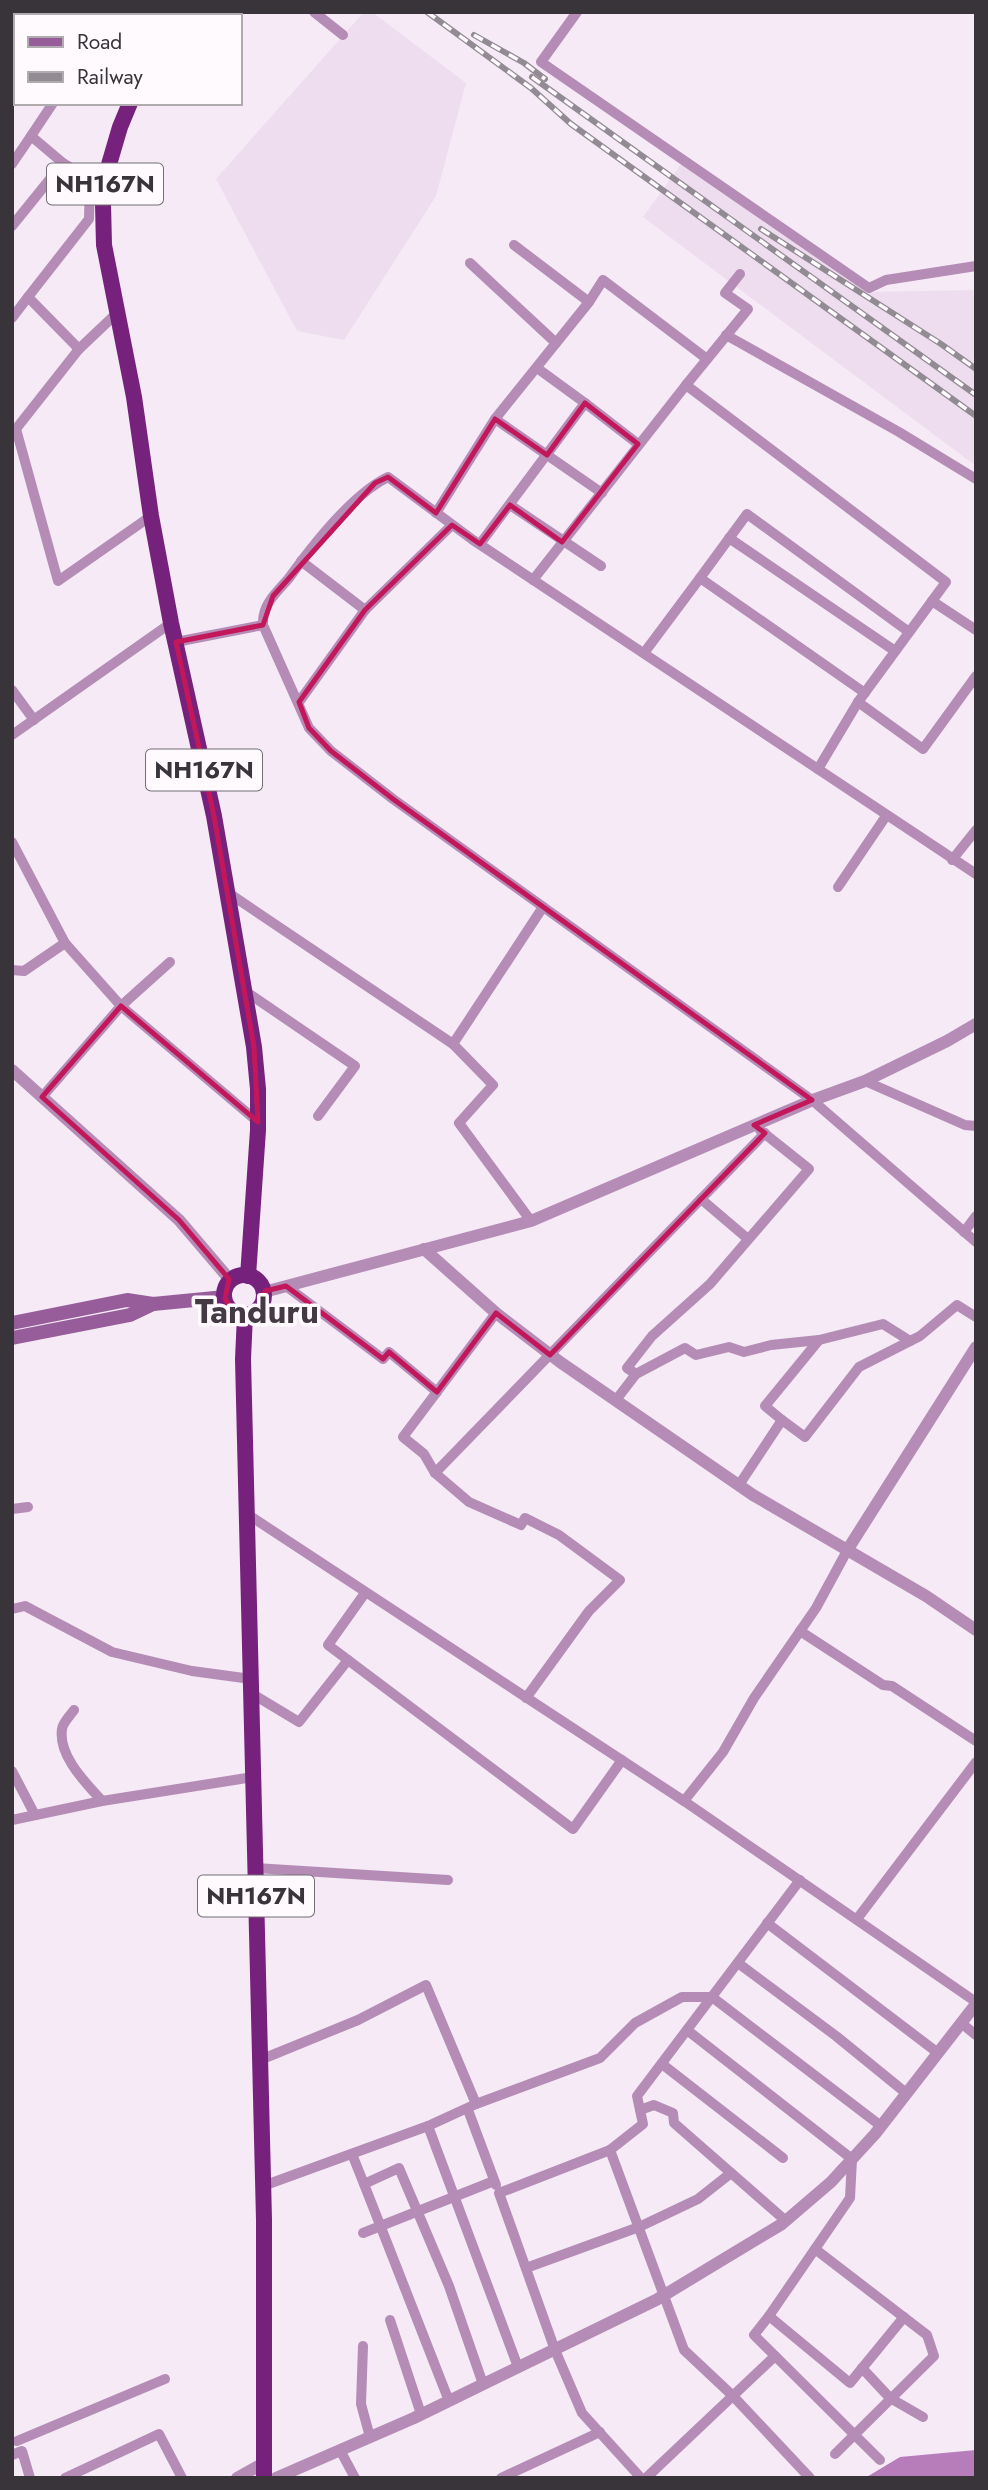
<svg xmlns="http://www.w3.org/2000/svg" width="988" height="2490" font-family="Jost,sans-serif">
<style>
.built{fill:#ede}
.water{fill:#b77dba}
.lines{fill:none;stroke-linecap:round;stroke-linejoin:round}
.minor{stroke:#b58cb6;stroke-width:10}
.tertiary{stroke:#b58cb6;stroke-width:12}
.secondary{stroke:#975c9a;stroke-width:14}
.trunk{stroke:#76217c;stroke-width:16}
.rail-casing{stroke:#938b94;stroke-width:6}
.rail{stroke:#fefafe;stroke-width:3.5;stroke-dasharray:10;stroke-linecap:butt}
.marked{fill:none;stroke:#c2185b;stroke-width:5;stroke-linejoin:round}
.labels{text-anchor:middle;stroke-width:7;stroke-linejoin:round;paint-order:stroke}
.shield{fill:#fefafe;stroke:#736f74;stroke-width:2}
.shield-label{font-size:24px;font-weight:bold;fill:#383439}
.district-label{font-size:33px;font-weight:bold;fill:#443a44;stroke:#fefafe}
</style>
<rect width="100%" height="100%" fill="#f5eaf6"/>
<g class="built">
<path d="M364,12h8l94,71 -30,113 -92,144 -47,-9 -81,-152z"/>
<path d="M681,164l190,128 105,-2v176l-333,-249z"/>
</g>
<path class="water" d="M976,2450v28h-111l35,-21z"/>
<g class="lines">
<g class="minor">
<path d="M124,12l5,4"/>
<path d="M314,12l29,23"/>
<path d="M577,12l-36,50 328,226 17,-8 90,-14"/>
<path d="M22,16l2,-4"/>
<path d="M114,16l2,-4"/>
<path d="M205,16l3,-4"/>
<path d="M12,31l4,-5"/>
<path d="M31,136l22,-33"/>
<path d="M12,164l19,-28 32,27"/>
<path d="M12,226l51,-63 27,16 -1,40 -61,78"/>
<path d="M514,245l75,57"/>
<path d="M470,263l86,80"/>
<path d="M12,318l16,-21 51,52"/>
<path d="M726,335l173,97 77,47"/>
<path d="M537,368l48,35"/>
<path d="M686,385l62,-76 -23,-16 15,-19"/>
<path d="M495,419l107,74"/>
<path d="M16,429l42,152 93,-65"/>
<path d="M12,434l67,-85 38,-36"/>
<path d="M510,505l91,61"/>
<path d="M436,513l59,-94 94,-117 14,-22 104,79"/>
<path d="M729,538l166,113"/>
<path d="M480,544l105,-141 53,41"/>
<path d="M301,561l64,49 87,-85"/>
<path d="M700,578l47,-64 162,118"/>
<path d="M533,580l153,-195 260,197 -88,120"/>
<path d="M932,601l44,29"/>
<path d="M176,642l87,-17"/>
<path d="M644,653l56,-75 165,115"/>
<path d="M12,690l22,30"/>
<path d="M299,702l66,-92"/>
<path d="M12,735l159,-112"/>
<path d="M818,769l40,-67 65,47 53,-73"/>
<path d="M12,842l53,101 56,63 -79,91"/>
<path d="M952,860l24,-30"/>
<path d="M976,874l-503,-334 -85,-63c-35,17 -76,69 -99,101 -9,11 -22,22 -25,36 -1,3 -1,7 -1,11l46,103 22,23 62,48 419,301 164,142"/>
<path d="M838,887l48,-71"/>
<path d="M227,892l226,152 90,-137"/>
<path d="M170,962l-49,44 137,116"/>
<path d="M12,970l12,1 41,-28"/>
<path d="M245,991l110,75 -37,50"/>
<path d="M453,1044l40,41 -34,38 72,98"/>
<path d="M865,1081l100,44 11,1"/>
<path d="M701,1199l47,40"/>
<path d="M964,1232l12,-16"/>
<path d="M286,1286l97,73 6,-7 48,40"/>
<path d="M496,1313l-93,124 21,17 11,19 330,-340"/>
<path d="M636,1374l-9,-6 25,-32 58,-52 99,-115 -49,-39"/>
<path d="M616,1400l20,-26 49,-26 11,7 33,-8 15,5 27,-7 48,-5 64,-16 27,17"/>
<path d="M782,1420l-17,-14 54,-66"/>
<path d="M435,1473l34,29 52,23 4,-7 34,17 61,45 -31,31 -63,87"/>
<path d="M739,1485l43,-65 23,17 54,-70 61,-31 37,-31 19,12"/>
<path d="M12,1509l16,-2"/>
<path d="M247,1514l437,287 39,-49 31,-54 62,-90 32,-59"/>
<path d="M365,1593l-37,52 245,184 49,-69"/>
<path d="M12,1609l13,-3 87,46 80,19 59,8"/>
<path d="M800,1631l83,54 9,1 84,55"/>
<path d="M251,1693l48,29 49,-62"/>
<path d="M74,1710c-4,6 -11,12 -12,19 -4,27 24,54 40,72"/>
<path d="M12,1771l23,44"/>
<path d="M684,1801l292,201"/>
<path d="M12,1820l90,-19 151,-24"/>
<path d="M255,1868l193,12"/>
<path d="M800,1880l-163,216 6,28 -33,26 74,200 49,46 77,82"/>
<path d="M857,1919l119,-157"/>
<path d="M767,1923l171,130"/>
<path d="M738,1963l98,73 70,57"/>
<path d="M961,2023l15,12"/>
<path d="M687,2030l165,129 -2,39 -81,118 -15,19 126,125"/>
<path d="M260,2060l98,-40 68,-35 50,119 124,-46 35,-35 47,-26h30l169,129"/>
<path d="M662,2064l121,94"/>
<path d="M476,2104l-48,22 90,241"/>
<path d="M468,2110l28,75"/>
<path d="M640,2110l14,-5 19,8 1,10 112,98"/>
<path d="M610,2150l-111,43 56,157 27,63 59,65"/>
<path d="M352,2154l12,30 35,-16 50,118 34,98"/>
<path d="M364,2184l85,217"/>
<path d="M263,2186l165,-60"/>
<path d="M363,2233l131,-52"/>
<path d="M815,2249l112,86 7,21 -99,98"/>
<path d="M526,2268l113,-41 59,-28 33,-26"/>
<path d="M769,2316l81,67 54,-66"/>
<path d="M390,2320l31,94"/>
<path d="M363,2346l-2,58 9,33"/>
<path d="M862,2368l28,30 33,19"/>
<path d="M17,2441l148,-62"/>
<path d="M340,2450l15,28"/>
<path d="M12,2455l10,-4 8,27"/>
<path d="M65,2478l94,-44 23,44"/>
<path d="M501,2478l99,-46"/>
<path d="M646,2478l129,-122"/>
</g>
<g class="tertiary">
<path d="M12,1070l167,150 52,61"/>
<path d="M424,1249l72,64 64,49 193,133 173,101 50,34"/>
<path d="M264,1292l267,-71 282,-121 52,-19 82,-40 29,-17"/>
<path d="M848,1549l128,-202"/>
<path d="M237,2478l27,-15"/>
<path d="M276,2478l138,-60 242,-118 126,-76 49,-42 44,-48 101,-130"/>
</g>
<g class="secondary">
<path d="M12,1323l115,-23 26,4 72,-7"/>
<path d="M12,1338l118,-23 23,-11"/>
</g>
<g class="trunk">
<path d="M187,16l3,-4"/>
<path d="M130,103l-10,24 -15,51 -2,26 1,41 30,152 17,119 20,107 43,193 40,231 4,42v41l-10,146"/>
<circle cx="244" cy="1295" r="20"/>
<path d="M245,1315l-2,44 21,861v258"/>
</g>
<defs>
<g id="rail">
<path d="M427,12l104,76 40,36 405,292"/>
<path d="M474,35l50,28 21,16"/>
<path d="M532,77l444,318"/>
<path d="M761,229l180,115 35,25"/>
</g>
</defs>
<use href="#rail" class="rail-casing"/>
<use href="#rail" class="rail"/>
</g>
<path class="marked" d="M585,403l53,41 -76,98 -52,-37 -30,39 -28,-19 -87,85 -66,92 10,26 22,23 62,48 419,301 -58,25 11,8 -215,222 -54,-42 -59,79 -48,-40 -6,7 -97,-73 -21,5 -3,15 -11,8 -16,-1 -10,-14 4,-20 -50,-59 -137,-123 79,-91 137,116 -4,-75 -40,-231 -38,-174 87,-17 10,-29 102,-113 13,-6 48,36 59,-94 52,36z"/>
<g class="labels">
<g class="shield">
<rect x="47" y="163.5" width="116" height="41" rx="5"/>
<rect x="146" y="749.5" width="116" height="41" rx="5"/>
<rect x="198" y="1875.5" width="116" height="41" rx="5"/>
</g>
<g class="shield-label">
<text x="105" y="192">NH167N</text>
<text x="204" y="778">NH167N</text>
<text x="256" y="1904">NH167N</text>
</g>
<g class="district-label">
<text x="257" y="1323">Tanduru</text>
</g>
</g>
<rect width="988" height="2490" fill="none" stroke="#383439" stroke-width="28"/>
<rect x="14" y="14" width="228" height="91" fill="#fefafe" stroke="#afabaf" stroke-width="2"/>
<rect x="28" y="37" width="35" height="10" fill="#975c9a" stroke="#afabaf" stroke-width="2"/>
<text x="77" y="49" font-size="21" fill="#383439">Road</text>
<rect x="28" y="72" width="35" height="10" fill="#938b94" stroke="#afabaf" stroke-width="2"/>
<text x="77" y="84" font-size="21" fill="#383439">Railway</text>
</svg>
